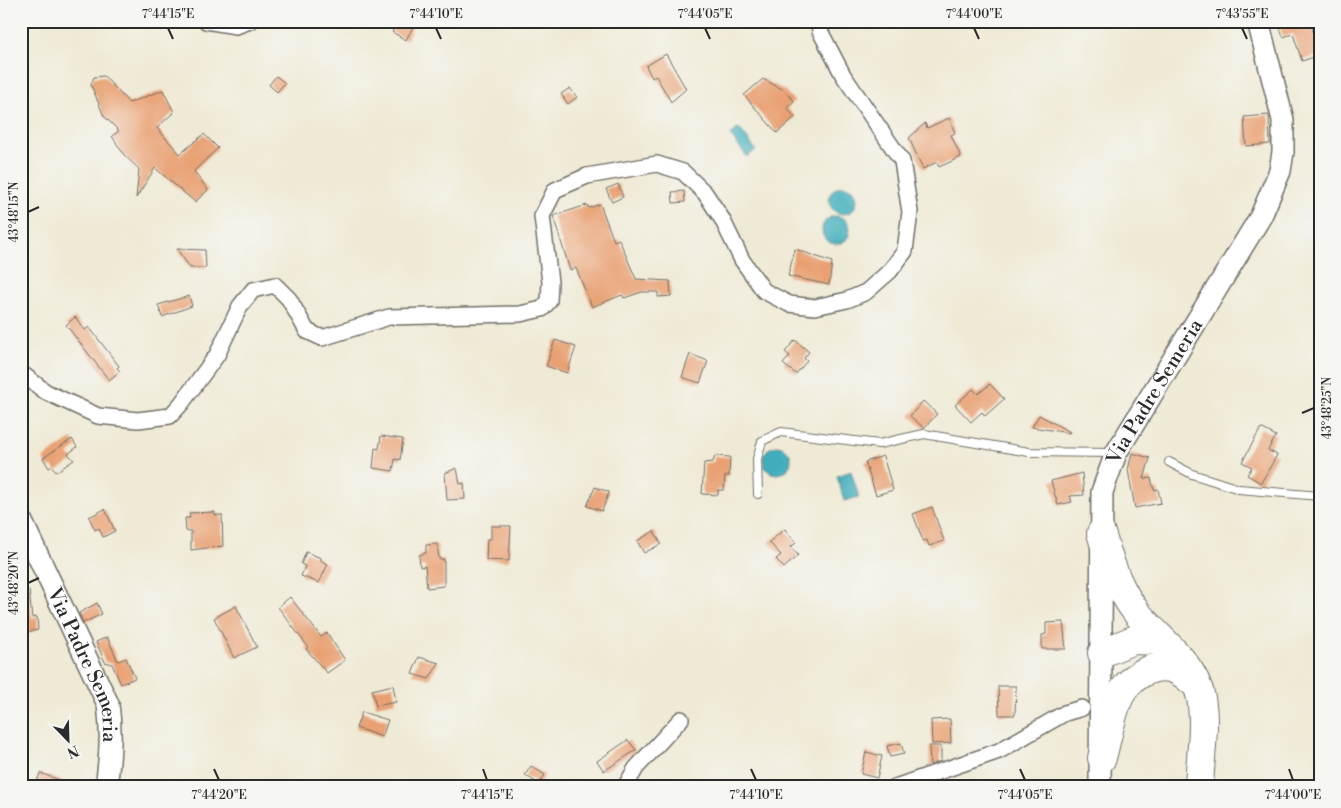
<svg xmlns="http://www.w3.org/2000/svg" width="1341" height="808" font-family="'Libre Bodoni',serif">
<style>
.water{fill:#3fadbc;stroke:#356c74}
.building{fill:#e9a173}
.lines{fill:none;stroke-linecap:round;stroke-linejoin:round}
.lane-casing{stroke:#706e66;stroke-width:10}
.street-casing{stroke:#706e66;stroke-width:18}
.secondary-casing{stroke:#706e66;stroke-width:24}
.highway-casing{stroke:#706e66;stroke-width:30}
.lane{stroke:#fff;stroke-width:8}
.street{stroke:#fff;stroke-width:15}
.secondary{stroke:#fff;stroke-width:21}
.highway{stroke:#fff;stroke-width:28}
.ticks{fill:none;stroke:#2b2b2b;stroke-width:2}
.labels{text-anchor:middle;stroke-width:4;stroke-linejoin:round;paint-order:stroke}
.street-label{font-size:20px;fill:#2b2b2b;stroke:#f6f6f2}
.neatline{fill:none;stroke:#2b2b2b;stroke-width:2}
.ticks-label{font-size:12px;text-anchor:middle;fill:#2b2b2b}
</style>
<rect width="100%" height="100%" fill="#f6f6f2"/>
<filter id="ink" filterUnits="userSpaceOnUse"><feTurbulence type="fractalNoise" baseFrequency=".02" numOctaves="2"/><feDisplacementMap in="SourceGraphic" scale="10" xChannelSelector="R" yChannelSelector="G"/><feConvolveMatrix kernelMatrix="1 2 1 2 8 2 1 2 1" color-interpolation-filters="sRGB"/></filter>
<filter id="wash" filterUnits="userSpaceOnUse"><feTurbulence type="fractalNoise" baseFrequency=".0096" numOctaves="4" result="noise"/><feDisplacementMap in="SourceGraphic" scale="20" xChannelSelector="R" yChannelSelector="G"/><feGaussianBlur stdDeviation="1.12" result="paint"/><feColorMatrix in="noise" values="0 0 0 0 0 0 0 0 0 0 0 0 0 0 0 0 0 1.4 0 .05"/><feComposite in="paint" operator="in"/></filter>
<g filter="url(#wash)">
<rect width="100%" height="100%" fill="#efead5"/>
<g class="water">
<path d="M739,128l17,22 -9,7 -17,-22z"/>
<circle cx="843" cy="200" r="14"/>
<circle cx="836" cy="230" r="14"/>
<circle cx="777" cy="460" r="14"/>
<path d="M851,471l8,26 -15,4 -7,-25z"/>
</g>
<g id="blocks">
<g class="building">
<path d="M398,21l15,6 -7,13 -14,-8z"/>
<path d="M1278,21h42v4l-8,3 8,27 -18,6 -9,-27 -10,3z"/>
<path d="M666,54l20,35 -15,13 -15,-26 -4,2 -6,-12z"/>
<path d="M104,76l25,27 34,-13 11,22 -17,16 23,26 24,-20 14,14 -24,23 14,19 -13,12 -40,-34 -19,30 3,-29 -15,-14 -12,-19 7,-5 -15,-15 -13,-31 3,-8z"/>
<path d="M276,76l9,7 -8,9 -8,-7z"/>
<path d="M763,79l21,11 10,11 -7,7 8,9 -18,16 -33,-38z"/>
<path d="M570,88l7,9 -9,7 -7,-10z"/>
<path d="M1269,115l1,29 -24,2 -2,-29z"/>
<path d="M949,118l6,15 -4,2 10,22 -22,10 -2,-5 -14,7 -14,-31 16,-15 2,5z"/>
<path d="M618,184l5,13 -11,5 -6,-13z"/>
<path d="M684,191l1,11 -12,1 -1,-11z"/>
<path d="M600,204l14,37 5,-2 17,40 34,2 1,15 -13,1v-5h-16l-18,6 -2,-3 -30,12 -16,-39 -6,2 -17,-54 34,-11 2,3z"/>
<path d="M177,249l28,1 1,18h-16z"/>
<path d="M795,249l37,13 -3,23 -41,-9z"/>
<path d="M189,296l3,10 -30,11 -4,-12z"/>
<path d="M75,317l10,13 4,-3 30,39 -2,2 3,3 -11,9 -43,-55z"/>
<path d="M555,340l21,7 -9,26 -21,-7z"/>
<path d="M795,340l14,12 -5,6 3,3 -11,13 -13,-10 7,-8 -5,-4z"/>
<path d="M690,354l18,7 -8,22 -18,-6z"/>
<path d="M990,384l14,15 -19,17 -3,-4 -11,10 -16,-17 18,-16 5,5z"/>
<path d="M923,401l14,13 -13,14 -14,-12z"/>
<path d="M1039,415l31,17 -1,1 -37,-6z"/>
<path d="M1261,428l15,8 -8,14 9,5 -16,28 -14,-8 5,-8 -10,-5z"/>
<path d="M381,436l22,3 -3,21 -5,-1 -2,12 -20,-3 2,-20 4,1z"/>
<path d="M72,439l5,8 -9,7 6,6 -18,12 -4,-6 -3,2 -6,-10z"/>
<path d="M1132,453l18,5 -6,21 7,-1 3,12 4,-1 3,14 -26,5 -7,-38z"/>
<path d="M715,456l15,1 -1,19h-4l-1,14h-6v5l-16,-1 2,-31 9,-1z"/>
<path d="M883,456l10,34 -17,5 -11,-33z"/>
<path d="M457,468l3,16 4,-1 1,16 -18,1 -2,-27z"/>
<path d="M1082,473l2,22 -14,1 2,6 -14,3 -7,-24z"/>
<path d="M595,487l14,5 -7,19 -15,-5z"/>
<path d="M932,507l12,34 -15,5 -2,-6 -4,1 -10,-27z"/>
<path d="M105,509l10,22 -12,6 -4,-9 -4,2 -6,-13z"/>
<path d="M215,512v3h7l1,31 -32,4v-19h-5l-1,-13h5l-1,-5z"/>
<path d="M491,526h20l-2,35 -23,-1 1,-21h4z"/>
<path d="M785,529l11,14 -5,4 7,8 -14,13 -8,-9 5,-4 -12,-13z"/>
<path d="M654,531l7,13 -17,9 -7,-12z"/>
<path d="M437,544l2,15h5v27l-17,2 -2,-22 -5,1 -1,-12 7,-2v-8z"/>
<path d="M306,552l15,6v3l7,3 -9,19 -18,-7 4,-10 -4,-2z"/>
<path d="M29,590l3,28 5,-1 1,13 -17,3v-42z"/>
<path d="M290,597l31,40 6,-4 18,27 -18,13 -21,-24 2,-2 -30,-40z"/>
<path d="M97,603l5,11 -19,9 -4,-10z"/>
<path d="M236,606l21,41 -23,11 -20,-40z"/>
<path d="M1063,622l3,27h-24v-14l4,-1v-11z"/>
<path d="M107,637l11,24 8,-3 9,20 -14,6 -9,-20 -7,-2 -9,-20z"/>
<path d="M419,657l20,6 -10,16 -17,-5z"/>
<path d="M393,685l3,17 -20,4 -4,-16z"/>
<path d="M998,686h18l-1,29h-16z"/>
<path d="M362,712l26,8 -6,17 -26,-9z"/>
<path d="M950,719l1,24 -19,1 -1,-24z"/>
<path d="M628,740l8,10 -32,21 -7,-10z"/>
<path d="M901,743l3,11 -14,3 -3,-11z"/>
<path d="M929,746h12v15l-11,4z"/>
<path d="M866,752l16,4 -5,22 -16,-4z"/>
<path d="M531,766l14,9 -6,9 -14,-9z"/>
<path d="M40,773l33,12 -1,2h-37z"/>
</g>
</g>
</g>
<g filter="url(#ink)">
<use href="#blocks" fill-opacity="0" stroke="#706e66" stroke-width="1"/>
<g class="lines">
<defs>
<g id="lane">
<path d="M1169,462l23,12 47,15 81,7"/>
<path d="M758,494l-1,-35 5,-18 19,-9 98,12 45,-10 105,18 85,1"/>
</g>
<g id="street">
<path d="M206,21l30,5 14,-5"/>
<path d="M21,373l25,19 52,24 40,4 32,-4 11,-12 36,-49 23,-49 13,-16 22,-5 14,14 18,32 15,7 67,-21 131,-3 22,-5 7,-8 1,-19 -8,-66 13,-26 32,-14 70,-12 26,8 22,21 17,26 20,41 22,31 25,13 26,3 32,-7 19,-8 24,-21 15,-20 5,-39 -8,-51 -59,-86 -23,-44 -1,-10"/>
<path d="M625,787l11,-19 45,-49"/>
<path d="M895,787l104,-36 66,-38 17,-5"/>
</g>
<g id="secondary">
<path id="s1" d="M21,520l87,184c4,29 2,54 -2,83"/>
<path id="s2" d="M1100,787l2,-295 14,-39 145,-237 19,-45 3,-19v-32l-25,-99"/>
</g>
<g id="highway">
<path d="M1101,533c9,30 17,56 36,80 22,27 56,48 64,85 5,28 -1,61 -2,89"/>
<path d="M1102,653l31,-13 30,1"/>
<path d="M1102,758c5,-19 9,-42 17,-60 9,-20 33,-36 55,-29 7,3 13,8 19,13"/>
</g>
</defs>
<use href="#lane" class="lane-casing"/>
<use href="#street" class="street-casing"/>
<use href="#secondary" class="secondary-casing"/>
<use href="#highway" class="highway-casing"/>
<use href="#lane" class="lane"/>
<use href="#street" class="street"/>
<use href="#secondary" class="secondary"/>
<use href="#highway" class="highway"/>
</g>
</g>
<path class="ticks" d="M168,28l5,11M436,28l5,11M705,28l5,11M974,28l5,11M1242,28l5,11M28,212l11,-5M1302,413l12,-5M28,583l11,-5M214,769l5,11M483,769l4,11M751,769l5,11M1020,769l5,11M1289,769l4,11"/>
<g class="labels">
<g class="street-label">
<text dy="7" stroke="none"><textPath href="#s2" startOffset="409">Via Padre Semeria</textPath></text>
<text dy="7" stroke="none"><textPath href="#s1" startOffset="159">Via Padre Semeria</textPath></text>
</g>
</g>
<rect width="1341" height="808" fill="none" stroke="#f6f6f2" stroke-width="55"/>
<g transform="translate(68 740) rotate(157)" stroke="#f6f6f2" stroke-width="4" paint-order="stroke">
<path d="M0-4L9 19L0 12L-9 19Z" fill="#2b2b2b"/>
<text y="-8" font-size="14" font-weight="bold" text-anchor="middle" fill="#2b2b2b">N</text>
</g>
<rect x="28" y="28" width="1286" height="752" class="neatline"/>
<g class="ticks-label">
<text x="168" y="18">7°44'15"E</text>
<text x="436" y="18">7°44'10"E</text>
<text x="705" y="18">7°44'05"E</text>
<text x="974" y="18">7°44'00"E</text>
<text x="1242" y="18">7°43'55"E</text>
<text transform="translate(14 212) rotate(-90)" y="4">43°48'15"N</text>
<text transform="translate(1327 408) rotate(-90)" y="4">43°48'25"N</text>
<text transform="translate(14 583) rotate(-90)" y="4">43°48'20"N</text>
<text x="219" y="799">7°44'20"E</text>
<text x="487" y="799">7°44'15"E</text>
<text x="756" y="799">7°44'10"E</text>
<text x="1025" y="799">7°44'05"E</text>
<text x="1293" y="799">7°44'00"E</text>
</g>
</svg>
